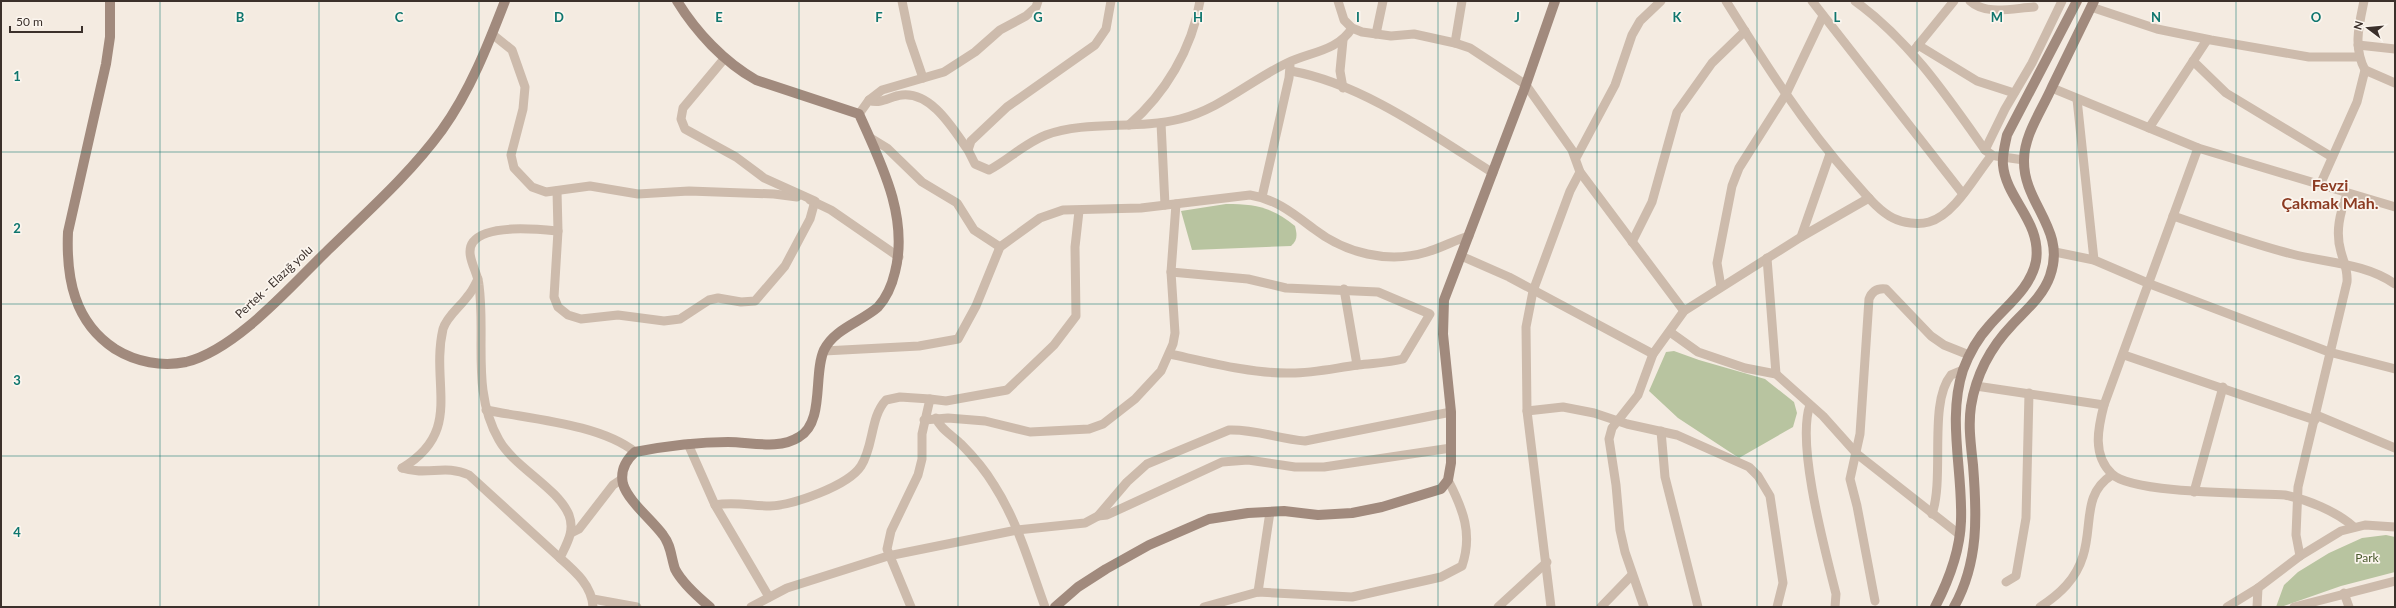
<svg xmlns="http://www.w3.org/2000/svg" width="2396" height="608" font-family="Lato,sans-serif">
<style>
.green{fill:#b8c4a0}
.lines{fill:none;stroke-linecap:round;stroke-linejoin:round}
.street{stroke:#cdbbac;stroke-width:9}
.secondary{stroke:#a18a7d;stroke-width:10}
.grid{fill:none;stroke:#0f766e;stroke-width:1;stroke-opacity:0.55}
.labels{text-anchor:middle;stroke-width:3.5;stroke-linejoin:round;paint-order:stroke}
.street-label{font-size:12px;fill:#3b302b;stroke:#fbf5ee}
.park-label{font-size:12px;fill:#4a5a2e;stroke:#fbf5ee}
.district-label{font-size:16px;font-weight:bold;fill:#8c3b22;stroke:#fbf5ee}
.grid-label{font-size:13px;text-anchor:middle;font-weight:bold;fill:#0f766e;stroke:#fbf5ee;stroke-width:3.5;stroke-linejoin:round;paint-order:stroke}
</style>
<rect width="100%" height="100%" fill="#f4ebe1"/>
<g class="green">
<path d="M1226,204c29,0 46,3 69,22 2,8 3,14 -4,20l-99,4 -11,-39z"/>
<path d="M1674,351l25,9 66,19 29,23 3,11 -4,14 -54,31 -61,-40 -29,-27 17,-39z"/>
<path d="M2386,535l9,2v35l-54,14 -60,21h-5l8,-22 14,-13 31,-19 33,-15z"/>
</g>
<g class="lines">
<g class="street">
<path d="M902,1l8,39 13,38"/>
<path d="M1111,1l-5,28 -11,16 -88,62 -36,34 -3,9 7,14 14,6c19,-10 36,-27 57,-35 40,-15 91,-5 134,-16 40,-10 71,-39 107,-56 23,-11 51,-12 65,-35"/>
<path d="M1338,1l6,19 8,8 10,4 29,4 23,-2 41,9 15,5 56,37 46,65 8,22 104,139"/>
<path d="M1726,1c38,61 77,123 126,178 12,13 25,31 41,39 10,5 25,7 36,4 26,-7 47,-48 63,-67l-7,-5c-38,-54 -76,-110 -130,-149"/>
<path d="M1812,1l151,193"/>
<path d="M1970,1c16,15 44,7 64,6"/>
<path d="M2091,7l66,22 54,11 98,17h50"/>
<path d="M492,34l20,16 13,37 -2,22 -12,46 3,13 18,19 14,5 44,-6 48,8 51,-3 85,3 23,3"/>
<path d="M1376,34l7,-33"/>
<path d="M1343,40l-3,31 3,17"/>
<path d="M1455,43l7,-42"/>
<path d="M1918,45l59,36 37,12"/>
<path d="M2358,45l37,4"/>
<path d="M1915,49l39,-48"/>
<path d="M2193,61l33,32 106,64"/>
<path d="M2365,70l30,13"/>
<path d="M1291,71c70,12 142,64 202,102"/>
<path d="M2052,88l146,60 197,59"/>
<path d="M2077,99l17,161"/>
<path d="M869,100c12,5 21,-4 33,-5 30,-3 51,34 66,55"/>
<path d="M859,114l10,-14 13,-10 62,-18 31,-20 25,-22 26,-14 10,-9 2,-6"/>
<path d="M1161,123l4,82"/>
<path d="M1129,125c36,-31 63,-76 71,-124"/>
<path d="M2149,128l58,-88"/>
<path d="M869,137l18,11 35,34 35,21 17,27 26,17"/>
<path d="M2198,148l-94,257c-6,23 -12,50 8,69 20,20 141,19 173,21 23,5 51,16 69,32"/>
<path d="M1985,150l20,-41 27,-46 30,-62"/>
<path d="M1996,156l28,4"/>
<path d="M1576,158l39,-73 17,-50 8,-14 21,-20"/>
<path d="M2320,185l37,-83 8,-32c-12,-23 -6,-45 -1,-69"/>
<path d="M557,191l1,40 -4,66 4,10 10,8 13,4 37,-4 46,6 16,-2 29,-19 9,-2 23,4 14,-1 30,-35 25,-47 5,-18 -51,-23 -28,-21 -51,-28 -4,-10 2,-11 41,-49"/>
<path d="M1262,197l27,-119 1,-12"/>
<path d="M810,200l21,10 68,47"/>
<path d="M2173,216c39,13 79,28 119,38 35,9 73,9 103,30"/>
<path d="M558,231c-21,-2 -71,-7 -85,11 -9,12 5,30 6,43 7,52 -8,107 20,155 15,27 59,48 70,75 6,16 -2,28 -9,43 16,14 32,28 33,49"/>
<path d="M1801,237l29,-83"/>
<path d="M1632,242l20,-40 25,-90 35,-49 33,-32"/>
<path d="M2055,252l39,8 56,24 179,68 66,17"/>
<path d="M1461,256l48,21 144,77 31,-43 117,-74 68,-39"/>
<path d="M1767,258l9,116"/>
<path d="M1721,287l-4,-24 15,-77 7,-18 47,-74 37,-78"/>
<path d="M1344,289l13,76"/>
<path d="M1670,332l28,20 47,16 31,6 47,42 34,38 103,81"/>
<path d="M824,351l95,-5 39,-7 18,-33 24,-59 40,-29 23,-8 78,-2 109,-13c26,4 44,19 64,34 31,24 74,35 113,23 14,-4 28,-12 42,-16"/>
<path d="M1170,354c37,8 83,20 121,19 23,0 44,-5 67,-8 15,-2 30,-2 45,-6l27,-45 -52,-22 -92,-4 -38,-9 -77,-7"/>
<path d="M2124,355l191,65"/>
<path d="M1976,386l128,19"/>
<path d="M1810,405c-14,39 15,145 26,189l-1,13"/>
<path d="M486,410c44,9 114,14 149,42"/>
<path d="M1527,411l36,-4 31,6 33,11 50,11 72,32 9,9 12,20 13,87 -6,24"/>
<path d="M2316,415l79,33"/>
<path d="M936,418c4,11 17,18 25,26 13,13 24,26 33,41 24,37 36,81 51,122"/>
<path d="M924,420l24,-2 37,3 45,11 59,-3 14,-5 32,-25 26,-28 12,-27 2,-11 -4,-61 5,-68"/>
<path d="M1661,431l4,46 33,130"/>
<path d="M688,444l27,61 54,92"/>
<path d="M402,468c62,-37 28,-83 41,-139 4,-13 17,-22 24,-32 5,-5 8,-12 11,-18"/>
<path d="M402,468c26,8 43,-4 67,7l91,83"/>
<path d="M2194,492l29,-105"/>
<path d="M715,505c19,-4 36,1 55,1 23,-1 78,-20 91,-40 13,-20 9,-49 25,-66l14,-3 30,2"/>
<path d="M1932,514c13,-37 -4,-111 19,-139l12,-5"/>
<path d="M1098,516l9,-1 115,-53 26,-2 47,7h29l127,-19"/>
<path d="M571,533l8,-4 34,-44 9,-6"/>
<path d="M2300,556l-4,-21 2,-48 49,-205c1,-12 -3,-19 -6,-30 -6,-20 -1,-39 6,-58"/>
<path d="M2006,582l10,-6 10,-58 3,-125"/>
<path d="M1258,592l12,-80"/>
<path d="M2344,593l5,14"/>
<path d="M593,599l44,8"/>
<path d="M1875,601l-18,-95 -7,-27 10,-45 9,-135c3,-8 9,-11 17,-10l45,47 13,9 25,10"/>
<path d="M751,607l36,-19 101,-32 129,-26 68,-7 13,-7 29,-34 20,-18 82,-34c26,-1 50,9 76,11l146,-29"/>
<path d="M911,607l-24,-58 4,-18 27,-56 4,-16v-25l8,-35 16,2 61,-11 47,-45 22,-29 -1,-69 4,-36"/>
<path d="M1204,607l54,-15 94,5 89,-20 21,-11c11,-32 1,-57 -14,-86"/>
<path d="M1498,607l49,-45"/>
<path d="M1551,607l-24,-196 -1,-84 7,-36 37,-100 10,-19"/>
<path d="M1601,607l31,-32"/>
<path d="M1644,607l-19,-55 -5,-22 -4,-45 -7,-46 3,-11 26,-33 15,-41"/>
<path d="M2040,607c20,-13 36,-28 43,-51 10,-31 -1,-62 29,-81"/>
<path d="M2227,607l31,-19 42,-32 41,-25 24,-6 30,2"/>
<path d="M2257,607l1,-19"/>
<path d="M2294,607l101,-26"/>
</g>
<g class="secondary">
<path d="M110,1v36l-4,27 -38,168c-2,46 6,90 47,117 21,13 47,18 71,13 50,-12 106,-77 142,-112 39,-38 82,-76 114,-120 28,-39 46,-85 63,-129"/>
<path d="M677,1c19,31 47,61 79,79l103,34c22,49 50,103 36,158 -3,13 -8,25 -17,35 -17,15 -44,22 -54,43 -11,24 1,72 -25,87 -20,13 -48,5 -71,5 -31,0 -62,4 -93,10 -10,9 -15,19 -12,32 5,17 29,36 40,51 8,10 8,22 12,34 7,14 23,28 35,38"/>
<path d="M1055,607l23,-20 28,-18 43,-24 60,-26 39,-6 36,-2 34,4 34,-2 30,-6 59,-18 7,-9 3,-17v-51l-8,-78 1,-34 80,-210 31,-89"/>
<path d="M1935,607c14,-27 25,-55 26,-86 2,-50 -14,-102 2,-151 6,-16 14,-31 26,-44 17,-20 42,-38 47,-65 6,-39 -30,-62 -33,-96 -1,-10 2,-20 4,-30l70,-134"/>
<path d="M1954,607c25,-45 23,-92 19,-142 -2,-19 -5,-39 -2,-59 5,-31 19,-58 41,-81 14,-15 31,-29 38,-49 17,-47 -27,-72 -26,-116 0,-25 18,-50 28,-73 14,-29 28,-57 42,-86"/>
</g>
</g>
<path class="grid" d="M160,1v606M319,1v606M479,1v606M639,1v606M799,1v606M958,1v606M1118,1v606M1278,1v606M1438,1v606M1597,1v606M1757,1v606M1917,1v606M2077,1v606M2236,1v606M1,152h2394M1,304h2394M1,456h2394"/>
<g class="labels">
<g class="street-label">
<text transform="translate(274 282) rotate(-43)" y="4">Pertek - Elazığ yolu</text>
</g>
<g class="park-label">
<text x="2367" y="562">Park</text>
</g>
<g class="district-label">
<text x="2330" y="191">Fevzi<tspan x="2330" dy="18">Çakmak Mah.</tspan></text>
</g>
</g>
<g class="grid-label">
<text x="240" y="22">B</text>
<text x="399" y="22">C</text>
<text x="559" y="22">D</text>
<text x="719" y="22">E</text>
<text x="879" y="22">F</text>
<text x="1038" y="22">G</text>
<text x="1198" y="22">H</text>
<text x="1358" y="22">I</text>
<text x="1517" y="22">J</text>
<text x="1677" y="22">K</text>
<text x="1837" y="22">L</text>
<text x="1997" y="22">M</text>
<text x="2156" y="22">N</text>
<text x="2316" y="22">O</text>
<text x="17" y="81">1</text>
<text x="17" y="233">2</text>
<text x="17" y="385">3</text>
<text x="17" y="537">4</text>
</g>
<rect width="2396" height="608" fill="none" stroke="#3b302b" stroke-width="4"/>
<g transform="translate(2368 28) rotate(286)" stroke="#fbf5ee" stroke-width="3" paint-order="stroke">
<path d="M0-3L7 15L0 10L-7 15Z" fill="#3b302b"/>
<text y="-6" font-size="11" font-weight="bold" text-anchor="middle" fill="#3b302b">N</text>
</g>
<path d="M10 26v6h72v-6" fill="none" stroke="#3b302b" stroke-width="2"/>
<text x="16" y="26" font-size="12" fill="#3b302b" stroke="#fbf5ee" stroke-width="3" paint-order="stroke">50 m</text>
</svg>
